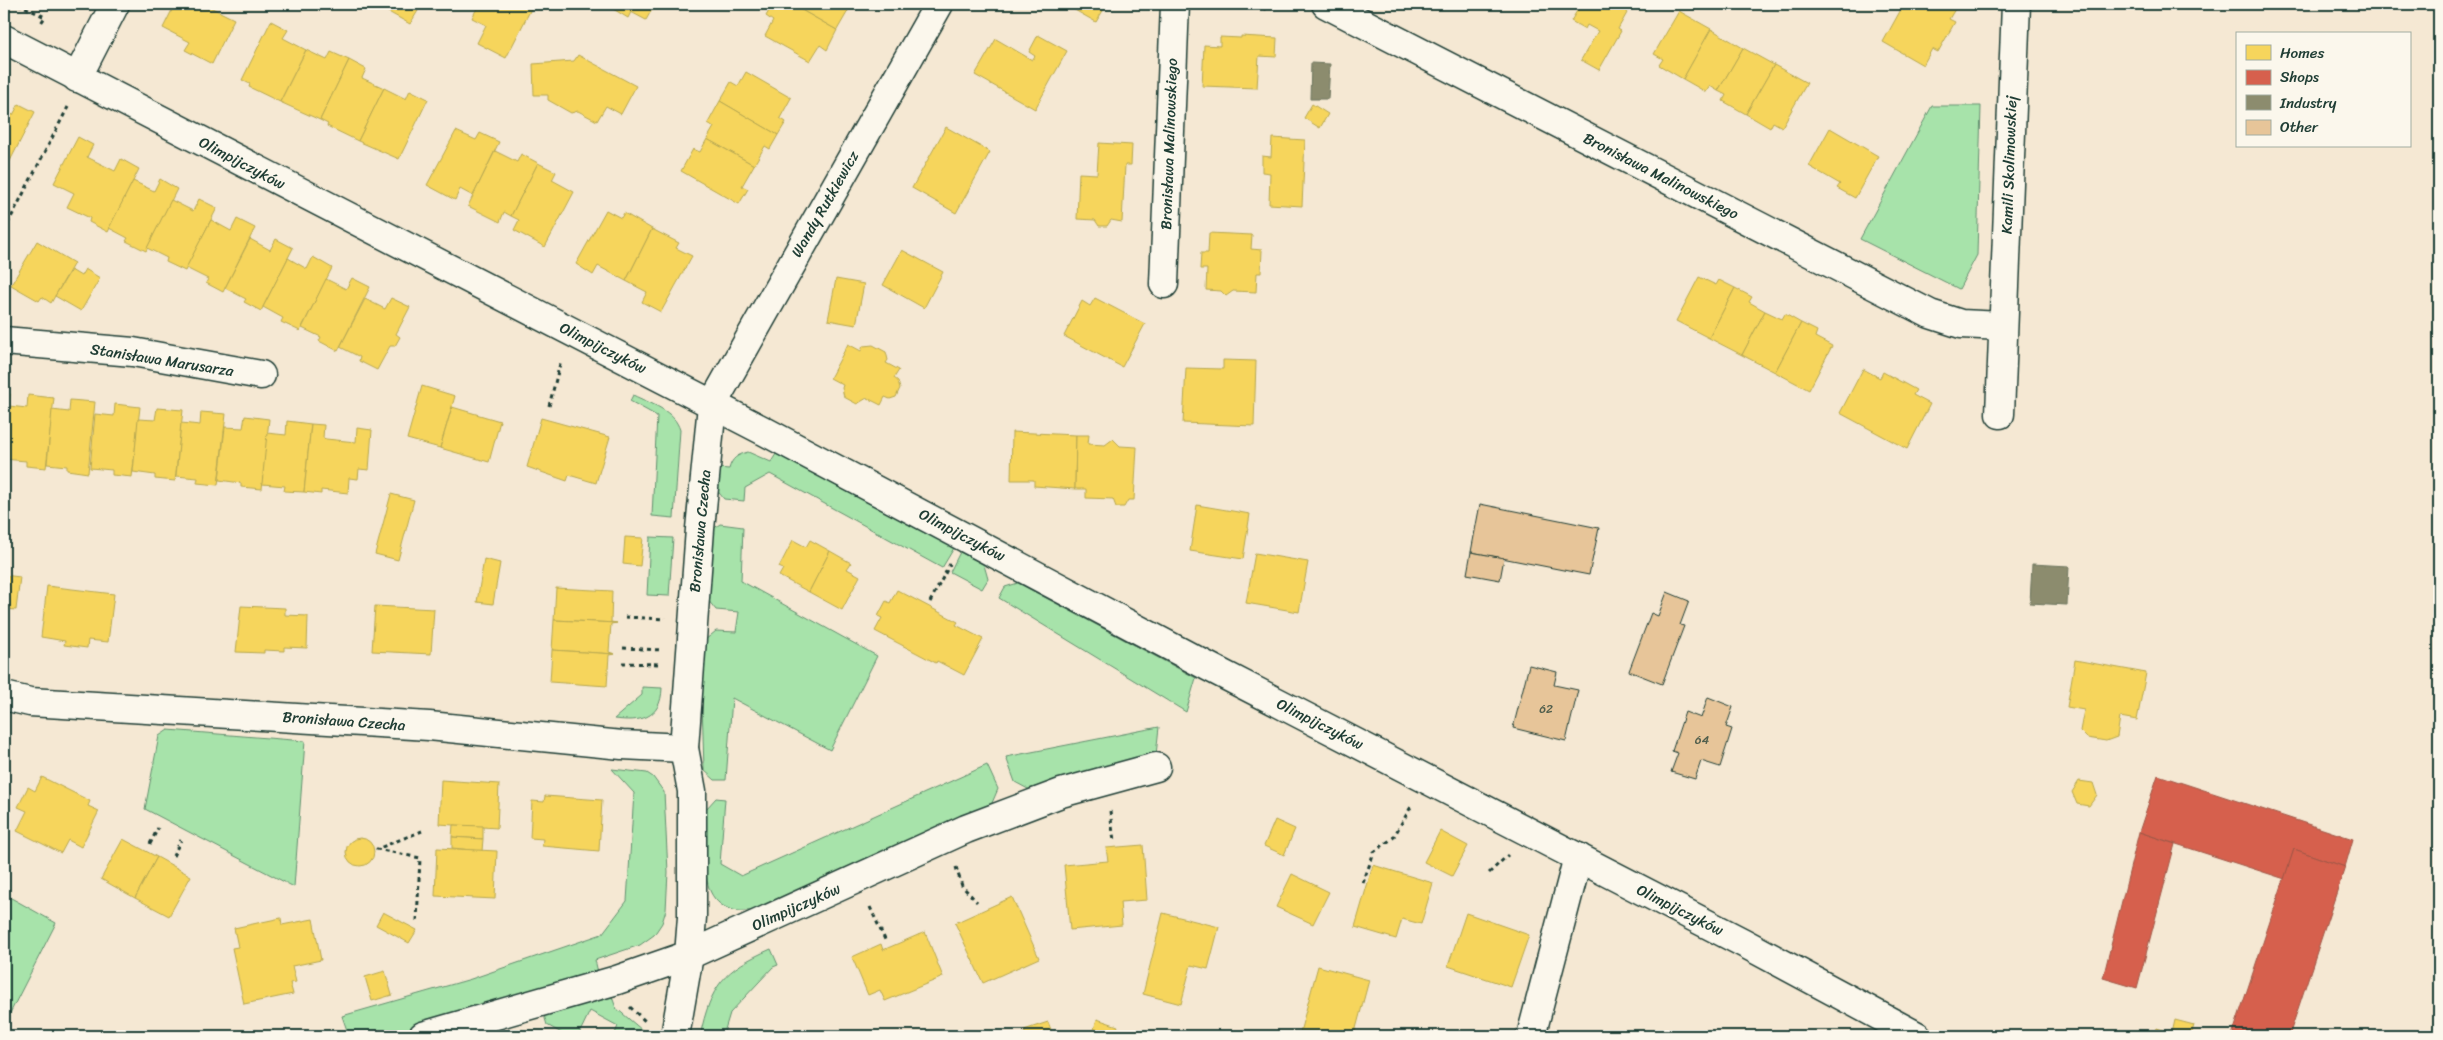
<svg xmlns="http://www.w3.org/2000/svg" width="2443" height="1040" font-family="Sriracha,sans-serif">
<style>
.green{fill:#a7e3aa;stroke:#63906f}
.homes{fill:#f6d55c;stroke:#b6a750}
.shops{fill:#d6604d;stroke:#9f5646}
.industry{fill:#8c8c6e;stroke:#6b745d}
.building{fill:#e7c599;stroke:#1f3d34}
.lines{fill:none;stroke-linecap:round;stroke-linejoin:round}
.minor-casing{stroke:#1f3d34;stroke-width:31}
.path{stroke:#1f3d34;stroke-width:3;stroke-dasharray:4 4;stroke-linecap:butt}
.minor{stroke:#fbf7ec;stroke-width:28}
.labels{text-anchor:middle;stroke-width:5;stroke-linejoin:round;paint-order:stroke}
.number-label{font-size:12px;fill:#515f4d}
.street-label{font-size:15px;fill:#1f3d34;stroke:#fbf7ec}
</style>
<rect width="100%" height="100%" fill="#f5e8d3"/>
<filter id="ink" filterUnits="userSpaceOnUse"><feTurbulence type="fractalNoise" baseFrequency=".02" numOctaves="2"/><feDisplacementMap in="SourceGraphic" scale="10" xChannelSelector="R" yChannelSelector="G"/><feConvolveMatrix kernelMatrix="1 2 1 2 8 2 1 2 1" color-interpolation-filters="sRGB"/></filter>
<g filter="url(#ink)">
<g class="green">
<path d="M1932,106h49l-4,149 -18,34 -99,-50z"/>
<path d="M633,395c18,9 41,15 47,35l-6,88 -22,-2 5,-100 -27,-15z"/>
<path d="M748,452l23,10 5,-8 178,94 -12,20 -172,-94 -25,14 -1,13 -20,-2 -8,-10 2,-21 11,1c3,-11 8,-14 19,-17z"/>
<path d="M720,524l23,3 -2,54 136,75 -47,94 -98,-52 -6,82h-11l-11,-10 -2,-70 3,-60 11,-9 20,1 3,-20 -23,-2 -8,-10 5,-71z"/>
<path d="M650,537l23,1 -4,58 -22,-1z"/>
<path d="M960,552l24,13 4,14 -6,10 -32,-17z"/>
<path d="M1018,583l178,95 -10,34 -187,-114 6,-11z"/>
<path d="M642,687l20,1c-1,32 -23,34 -48,31l28,-24z"/>
<path d="M1159,727l-3,28 -67,16 -61,18 -13,-7 -9,-25z"/>
<path d="M168,730l137,11 -11,146 -149,-78 14,-73z"/>
<path d="M987,765l11,24 -6,14 -231,105c-20,7 -44,3 -52,-20 -6,-18 -3,-59 -3,-79l10,-11 9,1 -5,65 21,12z"/>
<path d="M612,769l35,4 6,4 11,15 4,80 -2,38 -4,13 -8,12 -14,10 -45,15 3,12 -94,32 -111,32h-44l-7,-20 129,-37 131,-45 25,-33 7,-108z"/>
<path d="M4,894l52,29 -52,102z"/>
<path d="M771,949l7,16 -5,2 -43,46 -7,23h-23c11,-51 23,-66 71,-87z"/>
<path d="M611,994l5,14 33,28h-35l4,-10 -28,-15 -12,25h-11l-20,-11 -4,-13z"/>
</g>
<g class="homes">
<path d="M175,4h36l-1,3 24,12 -22,45 -27,-14 5,-8 -27,-14z"/>
<path d="M384,4h38l-12,20 -27,-15z"/>
<path d="M479,4l54,1 -27,53 -29,-15 9,-18 -14,-7z"/>
<path d="M605,4h50l-9,16 -15,-8 -3,6z"/>
<path d="M773,4h18l46,26 -10,20 -7,-5 -10,16 -45,-25 8,-15 -7,-5z"/>
<path d="M791,4h52l-2,3 7,4 -11,19z"/>
<path d="M1064,4h43l-11,18z"/>
<path d="M1581,4h51l-14,25 3,2 -22,39 -18,-10 17,-29 -11,-6 -2,4 -14,-8z"/>
<path d="M1904,4h54l-9,15 6,3 -17,30 -6,-3 -9,16 -40,-23z"/>
<path d="M1679,11l32,18 -28,50 -24,-14 4,-6 -9,-5z"/>
<path d="M271,21l17,9 -5,8 23,12 -26,52 -31,-15 1,-3 -8,-4z"/>
<path d="M1711,29l32,19 -25,43 -8,-5 -4,6 -23,-13z"/>
<path d="M1038,35l29,16 -32,58 -60,-34 21,-36 36,21 3,-4 -6,-4z"/>
<path d="M1241,36l36,2 -1,19 -17,-1 -2,32 -55,-2 2,-41 16,1v-9l21,1z"/>
<path d="M1743,48l31,17 -28,49 -23,-13 3,-6 -8,-4z"/>
<path d="M306,50l21,10 4,-8 18,8 -29,60 -40,-18z"/>
<path d="M578,55l58,31 -15,28 -15,-8 -9,15 -19,-10 -7,2 -23,-13v-5h-14l-1,-31 41,-3z"/>
<path d="M349,60l17,9 -4,9 22,10 -26,53 -31,-15 1,-2 -8,-4z"/>
<path d="M1774,65l33,18 -25,44 -9,-5 -3,6 -24,-14z"/>
<path d="M746,72l45,26 -11,20 6,4 -8,13 -58,-34 11,-19 7,4z"/>
<path d="M384,88l22,11 4,-9 18,9 -29,60 -41,-18z"/>
<path d="M720,101l58,34 -8,14 -5,-3 -11,19 -47,-26 7,-12 -6,-4z"/>
<path d="M19,104l16,8 -24,47 -7,-4v-45l9,5z"/>
<path d="M1312,104l16,10 -8,14 -16,-10z"/>
<path d="M946,127l44,25 -34,61 -44,-25z"/>
<path d="M1830,128l48,28 -23,42 -18,-10 3,-4 -31,-18z"/>
<path d="M456,131l20,9 4,-7 19,9 -26,54 -13,-7 -5,11 -28,-15z"/>
<path d="M78,137l15,8 -6,12 28,14 6,-12 18,10 -31,63 -19,-10 1,-4 -23,-11 7,-14 -20,-10z"/>
<path d="M1272,138l33,2 -3,66 -33,-2 1,-31 -8,-1v-16l9,1z"/>
<path d="M707,139l47,26 -12,21 6,3 -9,15 -58,-33 12,-22 7,3z"/>
<path d="M1099,143l33,2 -1,20h-6l-3,57 -11,-2 -4,6h-8l-4,-6 -18,-1 2,-46 18,1z"/>
<path d="M495,151l22,11 4,-8 17,9 -27,53 -7,-4 -4,10 -32,-16z"/>
<path d="M4,155l7,4 -7,14z"/>
<path d="M538,163l18,9 -4,8 22,12 -29,55 -31,-17 5,-10 -8,-4z"/>
<path d="M160,179l17,10 -31,62 -20,-10 2,-3 -19,-10 24,-47 21,10z"/>
<path d="M199,199l18,9 -32,63 -19,-9 1,-4 -20,-10 24,-48 22,11z"/>
<path d="M606,210l15,8 3,-5 28,16 -26,52 -28,-15 -5,9 -17,-11z"/>
<path d="M237,219l18,9 -32,64 -17,-9 2,-4 -22,-11 25,-48 20,11z"/>
<path d="M652,229l27,14 -3,5 16,8 -31,56 -19,-10 5,-10 -21,-11z"/>
<path d="M1209,233l43,2 -1,14 11,1 -1,23h-4l-1,19 -23,-1 -7,5 -5,-5 -15,-1 1,-21h-7l1,-16h7z"/>
<path d="M250,239l20,11 6,-11 17,9 -32,63 -17,-9 2,-3 -21,-11z"/>
<path d="M37,241l37,22 -23,40 -9,-6 -3,4 -28,-16z"/>
<path d="M902,250l41,22 -19,36 -41,-23z"/>
<path d="M313,257l19,11 -32,63 -19,-9 2,-4 -20,-11 25,-49 19,11z"/>
<path d="M85,269l15,9 -19,33 -26,-15 16,-26 10,6z"/>
<path d="M1699,277l17,8 3,-5 16,8 -26,50 -33,-17z"/>
<path d="M352,278l18,9 -32,64 -19,-10 2,-4 -19,-9 24,-49 20,10z"/>
<path d="M836,279l28,5 -8,41 -28,-5z"/>
<path d="M1735,288l17,9 -3,5 16,9 -23,44 -33,-17z"/>
<path d="M391,298l19,9 -14,27 4,3 -5,9h-5l-13,24 -18,-9 1,-4 -20,-10 25,-48 20,10z"/>
<path d="M1095,298l50,26 -23,43 -58,-31 18,-35 8,5z"/>
<path d="M1765,311l17,8 3,-5 16,9 -26,49 -33,-17z"/>
<path d="M1801,323l16,8 -2,6 17,9 -23,44 -34,-18z"/>
<path d="M848,344l13,7 2,-5 10,-1 13,7 2,8 -2,3 13,7 -5,8 4,3 2,7 -4,9 -6,2 -5,-2 -4,8 -14,-7 -10,6 -13,-7 -2,-9 1,-3 -13,-7z"/>
<path d="M1223,360l33,1 -2,65 -71,-3 3,-55 37,1z"/>
<path d="M1863,369l17,9 3,-6 33,18 -3,5 17,9 -23,45 -67,-36z"/>
<path d="M422,386l33,10 -15,52 -33,-9z"/>
<path d="M4,394h6l-6,63z"/>
<path d="M28,395l26,3 -8,70 -20,-2v-5l-22,-2 5,-53 18,2z"/>
<path d="M70,400l25,2 -7,71 -21,-3v-4l-20,-2 5,-54 17,2z"/>
<path d="M115,404l25,3 -8,70 -20,-2v-5l-22,-2 5,-54 19,2z"/>
<path d="M452,407l48,14 -11,41 -49,-14z"/>
<path d="M157,408l26,2 -8,71 -20,-2v-4l-22,-3 5,-53 17,1z"/>
<path d="M201,412l25,2 -8,71 -21,-2 1,-5 -22,-2 5,-53 19,2z"/>
<path d="M245,416l24,3 -7,70 -21,-2v-4l-22,-3 6,-53 18,1z"/>
<path d="M541,418l69,19 -14,46 -27,-8 -2,6 -40,-14z"/>
<path d="M287,421l24,3 -7,68 -20,-1 1,-5 -23,-2 5,-51 19,2z"/>
<path d="M311,424l13,1 -1,13 3,1 30,3 1,-14 15,2 -3,40 -10,-1 -1,10 -9,-1 -1,15 -27,-3v4l-17,-2z"/>
<path d="M1012,432l64,3 -1,54 -41,-3v-6h-23z"/>
<path d="M1076,435h13l-1,9 17,1 8,-6 7,7 17,1 -3,53h-6l-4,7h-8l-3,-8 -27,-1v-9h-11z"/>
<path d="M391,494l23,6 -16,60 -23,-6z"/>
<path d="M1197,505l53,9 -7,45 -53,-8z"/>
<path d="M625,537l18,1 -3,28 -17,-2z"/>
<path d="M793,540l13,7 4,-7 20,11 -21,41 -30,-16 4,-7 -4,-2z"/>
<path d="M830,551l21,12 -4,6 13,7 -18,34 -33,-18z"/>
<path d="M1255,553l53,9 -9,50 -53,-9z"/>
<path d="M484,559l16,4 -7,41 -16,-2z"/>
<path d="M4,575l16,2 -4,33 -12,-1z"/>
<path d="M47,586l67,8 -6,48 -20,-2 -1,8 -23,-3 1,-4 -24,-4z"/>
<path d="M556,588l56,3 -1,31 6,1 -63,-3z"/>
<path d="M897,590l61,32 -2,3 27,14 -19,36 -27,-14 -1,2 -61,-32 7,-13 -4,-2 8,-15 4,2z"/>
<path d="M241,606l44,2v7l23,1 -1,32 -23,-1v4l-20,-1v3l-28,-1z"/>
<path d="M375,606l59,3 -3,45 -59,-3z"/>
<path d="M554,620l63,3 -6,1 -2,28 6,2 -63,-4z"/>
<path d="M552,650l63,4 -6,1 -2,31 -57,-4z"/>
<path d="M2075,660l71,13 -9,47 -17,-3 -3,20 -11,4 -19,-3 -7,-7 4,-21 -17,-3z"/>
<path d="M42,777l48,24 -2,5 11,5 -18,36 -13,-7 -7,13 -44,-22 10,-20 -9,-4 10,-20 7,4z"/>
<path d="M441,780l58,4 -2,44 -58,-4z"/>
<path d="M2079,781l14,2 4,12 -8,11 -12,-2 -5,-12z"/>
<path d="M545,796l57,4 -3,51 -57,-5 1,-7 -13,-1 2,-37 12,1z"/>
<path d="M1275,820l20,9 -11,26 -20,-9z"/>
<path d="M453,825l30,1v13l-31,-2z"/>
<path d="M1440,831l28,15 -16,30 -28,-14z"/>
<path d="M452,837l31,2 -1,12 -30,-3z"/>
<circle cx="360" cy="852" r="14"/>
<path d="M123,839l34,18 -22,41 -34,-19z"/>
<path d="M1143,845l4,55 -27,2 2,23 -52,5 -6,-65 44,-4 -2,-13z"/>
<path d="M437,848l60,3 -2,48 -60,-3z"/>
<path d="M157,857l34,19 -22,40 -34,-18z"/>
<path d="M1373,865l60,18 -12,41 -19,-5 -6,20 -41,-12z"/>
<path d="M1292,874l37,18 -16,32 -37,-17z"/>
<path d="M1012,897l27,61 -56,25 -28,-60z"/>
<path d="M383,912l34,18 -8,13 -33,-18z"/>
<path d="M1163,913l56,14 -11,42 -17,-4 -10,39 -38,-10z"/>
<path d="M1466,913l63,22 -18,52 -63,-21z"/>
<path d="M281,918l1,7 31,-6 8,41 -29,6 4,16 -6,1 3,11 -49,10 -12,-56 6,-1 -4,-19z"/>
<path d="M925,932l18,45 -58,24 -5,-11 -12,5 -16,-38 29,-13 2,6z"/>
<path d="M1318,966l51,14 -15,56h-55z"/>
<path d="M385,971l7,24 -20,6 -7,-24z"/>
<path d="M1097,1019l21,7 -4,10h-22z"/>
<path d="M2175,1020l19,5 -3,11h-36l2,-8 15,5z"/>
<path d="M1048,1022l5,13 -27,1 -2,-6z"/>
</g>
<g class="shops">
<path d="M2158,775l195,64 -8,28 -51,-18 -9,30 -146,-47z"/>
<path d="M2139,832l36,12 -38,144 -34,-10z"/>
<path d="M2294,849l51,18 -56,169h-57z"/>
</g>
<g class="industry">
<path d="M1311,63l19,1 -2,35h-18z"/>
<path d="M2032,564l37,2 -2,39 -37,-2z"/>
</g>
<g class="building">
<path d="M1480,504l119,24 -10,47 -118,-23z"/>
<path d="M1471,552l33,6 -4,22 -33,-6z"/>
<path d="M1667,592l22,9 -9,24 4,1 -22,58 -33,-13 22,-58 7,3z"/>
<path d="M1529,665l28,7 -3,13 24,5 -12,51 -53,-13z"/>
<path d="M1708,697l25,10 -7,20 6,2 -12,38 -19,-6 -6,18 -24,-7 7,-19 -6,-2 13,-39 16,6z"/>
</g>
<g class="lines">
<defs>
<g id="minor">
<path d="M1326,4l604,310 31,10 41,2"/>
<path d="M4,39l762,393 443,235 533,275 175,94"/>
<path d="M77,78l38,-74"/>
<path d="M1164,284l11,-280"/>
<path d="M4,341l129,11 128,23"/>
<path d="M2000,414l16,-410"/>
<path d="M4,696l26,6 399,24 193,19 62,3"/>
<path d="M423,1036l194,-56 72,-25 277,-126 95,-36 95,-26"/>
<path d="M675,1036l14,-81 3,-38v-126l-8,-43 16,-219 12,-124 227,-401"/>
<path d="M1531,1036l47,-179"/>
</g>
</defs>
<use href="#minor" class="minor-casing"/>
<g class="path">
<path d="M18,4l27,13 -4,6"/>
<path d="M1264,10l4,-6"/>
<path d="M4,231l64,-124"/>
<path d="M549,406l12,-46"/>
<path d="M930,602l20,-38"/>
<path d="M625,617l40,2"/>
<path d="M623,648l39,2"/>
<path d="M622,663l37,1"/>
<path d="M1110,811l4,30"/>
<path d="M150,844l8,-16"/>
<path d="M173,856l8,-16"/>
<path d="M956,867l6,19 15,16"/>
<path d="M1489,873l19,-18"/>
<path d="M1363,883l11,-31 19,-14 19,-33"/>
<path d="M870,907l16,35"/>
<path d="M417,921l3,-63 -43,-9 45,-18"/>
<path d="M630,1007l16,15"/>
</g>
<use href="#minor" class="minor"/>
</g>
</g>
<g class="labels">
<g class="number-label">
<text x="1546" y="713">62</text>
<text x="1702" y="744">64</text>
</g>
<g class="street-label">
<text transform="translate(1169 144) rotate(-88)" y="5">Bronisława Malinowskiego</text>
<text transform="translate(242 163) rotate(28)" y="5">Olimpijczyków</text>
<text transform="translate(2009 165) rotate(-88)" y="5">Kamili Skolimowskiej</text>
<text transform="translate(1661 176) rotate(27)" y="5">Bronisława Malinowskiego</text>
<text transform="translate(825 204) rotate(-60)" y="5">Wandy Rutkiewicz</text>
<text transform="translate(603 348) rotate(27)" y="5">Olimpijczyków</text>
<text transform="translate(162 360) rotate(9)" y="5">Stanisława Marusarza</text>
<text transform="translate(700 531) rotate(-85)" y="5">Bronisława Czecha</text>
<text transform="translate(962 535) rotate(28)" y="5">Olimpijczyków</text>
<text transform="translate(344 721) rotate(4)" y="5">Bronisława Czecha</text>
<text transform="translate(1320 724) rotate(27)" y="5">Olimpijczyków</text>
<text transform="translate(796 907) rotate(-24)" y="5">Olimpijczyków</text>
<text transform="translate(1680 910) rotate(27)" y="5">Olimpijczyków</text>
</g>
</g>
<rect width="2443" height="1040" fill="none" stroke="#fbf7ec" stroke-width="20"/>
<rect x="10" y="10" width="2423" height="1020" fill="none" stroke="#1f3d34" stroke-width="2" filter="url(#ink)"/>
<rect x="2236" y="32" width="175" height="115" fill="#fbf7ec" stroke="#a3ada2"/>
<rect x="2246" y="45" width="25" height="15" fill="#f6d55c" stroke="#a3ada2"/>
<text x="2280" y="58" font-size="15" fill="#1f3d34">Homes</text>
<rect x="2246" y="70" width="25" height="15" fill="#d6604d" stroke="#a3ada2"/>
<text x="2280" y="82" font-size="15" fill="#1f3d34">Shops</text>
<rect x="2246" y="95" width="25" height="15" fill="#8c8c6e" stroke="#a3ada2"/>
<text x="2280" y="108" font-size="15" fill="#1f3d34">Industry</text>
<rect x="2246" y="120" width="25" height="15" fill="#e7c599" stroke="#a3ada2"/>
<text x="2280" y="132" font-size="15" fill="#1f3d34">Other</text>
</svg>
